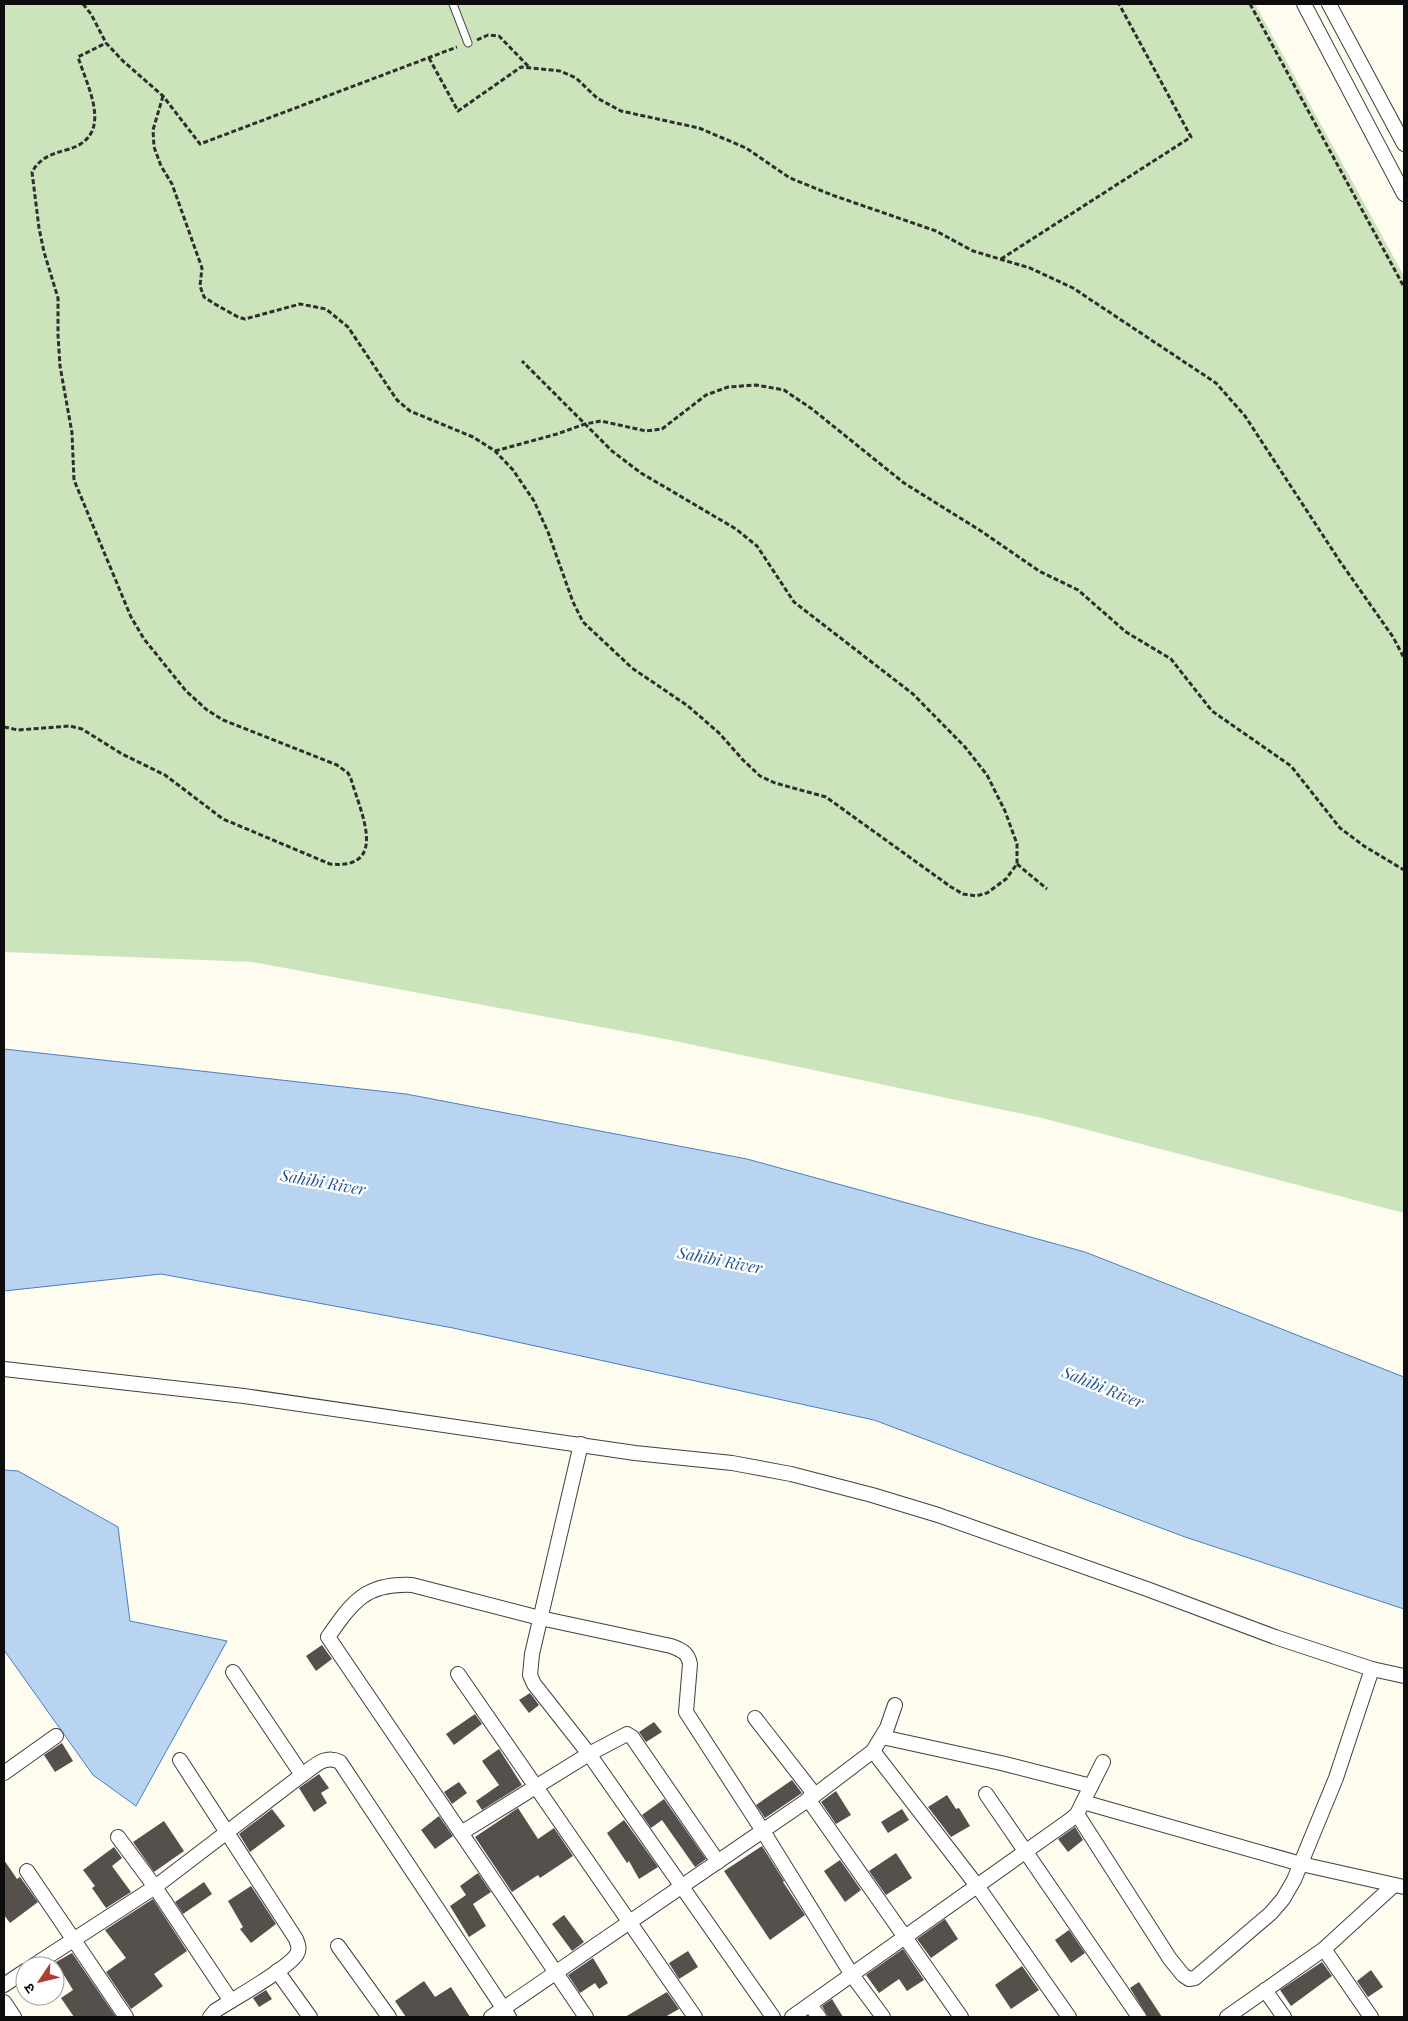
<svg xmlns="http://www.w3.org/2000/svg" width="1408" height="2021" font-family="'Playfair Display','Noto Sans Devanagari',serif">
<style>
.green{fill:#cce4bc}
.water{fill:#b9d4f0;stroke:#4780bf}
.building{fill:#55504b}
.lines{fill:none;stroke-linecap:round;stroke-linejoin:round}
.service-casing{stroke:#404040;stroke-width:9}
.minor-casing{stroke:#404040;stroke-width:16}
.path{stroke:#2f2f2f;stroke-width:3;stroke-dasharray:5 2.5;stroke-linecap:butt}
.service{stroke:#fff;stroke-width:7}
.minor{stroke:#fff;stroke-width:14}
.labels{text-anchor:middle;stroke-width:5;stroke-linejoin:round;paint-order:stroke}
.water-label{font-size:16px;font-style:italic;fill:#235492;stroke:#fff}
</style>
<rect width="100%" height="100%" fill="#fdfcef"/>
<path class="green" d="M4,4h1251l149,272v937l-362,-95 -377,-79 -413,-77 -248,-10z"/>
<g class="water">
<path d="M4,1049l402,45 341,65 338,93 319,125v232l-219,-72 -311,-117 -421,-92 -292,-54 -157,17z"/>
<path d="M4,1470l14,1 100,56 12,94 97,20 -91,165 -43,-31 -89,-125z"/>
</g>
<g class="building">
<path d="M322,1645l10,14 -16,12 -10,-15z"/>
<path d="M530,1693l9,12 -10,8 -10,-13z"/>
<path d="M475,1714l7,10 -28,21 -8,-11z"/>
<path d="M654,1722l8,10 -16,10 -7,-10z"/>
<path d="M62,1743l11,18 -18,11 -11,-17z"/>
<path d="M499,1749l23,36 -40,25 -6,-9 23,-16 -17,-24z"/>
<path d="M319,1774l10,14 -8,5 6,10 -13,9 -15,-24z"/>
<path d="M792,1780l10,13 -37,25 -9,-13z"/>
<path d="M459,1782l8,11 -15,11 -8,-12z"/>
<path d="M836,1791l15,24 -15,9 -15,-22z"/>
<path d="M947,1795l9,14 3,-1 11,18 -19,11 -23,-30z"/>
<path d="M664,1799l42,60 -11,8 -33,-47 -11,8 -9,-13z"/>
<path d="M518,1808l20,31 16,-11 19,28 -33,22 -2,-3 -26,17 -37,-55z"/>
<path d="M272,1809l13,17 -35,26 -11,-18z"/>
<path d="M902,1809l7,11 -21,13 -7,-11z"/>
<path d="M439,1816l14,20 -18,13 -14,-19z"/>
<path d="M624,1820l34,47 -19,12 -10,-18 -2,2 -20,-30z"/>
<path d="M164,1821l20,30 -30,21 -21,-30z"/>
<path d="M1075,1827l8,13 -15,12 -10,-13z"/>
<path d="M762,1846l22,35 -1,1 22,33 -35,25 -46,-69z"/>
<path d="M114,1847l8,11 -10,8 19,26 -25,16 -14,-20 3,-2 -12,-16z"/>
<path d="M896,1853l16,25 -26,17 -17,-24z"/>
<path d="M4,1860l13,19 3,-2 18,25 -28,21 -6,-8z"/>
<path d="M840,1860l21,30 -16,12 -21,-31z"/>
<path d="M478,1873l13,19 -18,12 13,22 -17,11 -19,-31 16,-11 -6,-9z"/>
<path d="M204,1882l8,12 -29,20 -8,-12z"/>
<path d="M251,1886l25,38 -25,19 -11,-14 3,-2 -15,-26z"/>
<path d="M153,1899l34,52 -33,23 9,12 -32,23 -25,-37 20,-14 -21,-28z"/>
<path d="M564,1915l20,27 -12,9 -20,-27z"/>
<path d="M945,1919l13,20 -27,19 -14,-19z"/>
<path d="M1069,1930l16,23 -14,10 -16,-23z"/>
<path d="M903,1949l21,31 -17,11 -8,-12 -20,14 -13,-18z"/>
<path d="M688,1951l10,16 -19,12 -10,-16z"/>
<path d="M72,1953l44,64h-42l-13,-19 12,-8 -17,-28z"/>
<path d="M593,1958l15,25 -9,6 -4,-6 -15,10 -12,-18z"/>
<path d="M1322,1962l10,14 -41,30 -11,-16z"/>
<path d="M1022,1966l17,24 -28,19 -16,-24z"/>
<path d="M1371,1970l12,17 -15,10 -11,-16z"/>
<path d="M424,1981l11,16 16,-10 19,30h-64l-11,-16z"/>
<path d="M1139,1982l23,35h-14l-18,-29z"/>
<path d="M266,1990l6,9 -13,8 -6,-9z"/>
<path d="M667,1992l12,17 -14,8h-40z"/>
<path d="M832,1999l11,18h-15l-6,-11z"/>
</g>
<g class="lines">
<defs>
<path id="service" d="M453,4l15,39"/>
<g id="minor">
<path d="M1304,4l100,190"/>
<path d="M1329,4l75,140"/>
<path d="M4,1369l240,27 391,57 97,10 59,11 81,21 66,20 209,74 128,48 97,32 32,7"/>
<path d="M581,1444l-49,210 -2,21 4,9 55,70 184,263"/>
<path d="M233,1672l69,103"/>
<path d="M458,1674l237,343"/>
<path d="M755,1718l60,77"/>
<path d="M882,1737l119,26 90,23"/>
<path d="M873,1751l105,136 91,130"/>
<path d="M180,1760l116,179c2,5 4,10 1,15 -9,15 -64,45 -82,57l-5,6"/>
<path d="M4,1773l52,-37"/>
<path d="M986,1794l153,223"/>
<path d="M808,1799l153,218"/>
<path d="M1083,1802l218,62 103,23"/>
<path d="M1077,1814l93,145 13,16 6,4 6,-1 76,-65 12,-14 11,-19 42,-102 36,-109"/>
<path d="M461,1833l128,-79 38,-20 5,3 86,125"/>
<path d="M118,1837l37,50 76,114"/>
<path d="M27,1871l99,146"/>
<path d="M338,1946l51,71"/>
<path d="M1324,1949l47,68"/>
<path d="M33,1966l122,-79 147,-112c13,-9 23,-21 38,-13l169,255"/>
<path d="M277,1971l33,46"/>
<path d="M4,1985l21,-14"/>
<path d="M1265,1990l19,27"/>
<path d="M4,2002l10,15"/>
<path d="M810,2005l9,12"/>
<path d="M491,2017l324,-222 58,-44 14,-23 8,-23"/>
<path d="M586,2017l-258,-380c25,-36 38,-54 84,-52l128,33 131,28c10,4 17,6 19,18l-4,48 77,119 89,144 31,42"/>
<path d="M792,2017l278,-197 7,-6 26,-52"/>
<path d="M1227,2017l97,-68 70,-64"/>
</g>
</defs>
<use href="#service" class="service-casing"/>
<use href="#minor" class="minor-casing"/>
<g class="path">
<path d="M83,4l8,10 15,29 17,18 40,35 37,48 257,-97"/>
<path d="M1250,4l154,283"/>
<path d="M477,40l11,-5 11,1 30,31"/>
<path d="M429,58l29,53 63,-44 39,4 16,7 21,20 24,13 78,17 47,20 44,30 42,17 104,36 37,20 57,17 43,20 143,95 29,33 94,144 54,77 11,21"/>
<path d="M163,96l-10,34 1,17 7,19 11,18 30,84 -2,18 4,11 9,6 25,14 7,2 55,-15 26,5 22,18 49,73 13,11 63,26 22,14 18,19 21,31 14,31 25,70 10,20 49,46 56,38 31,27 24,27 17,16 15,7 51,14 125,90 12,7 13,2 11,-3 19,-14 11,-15v-20l-12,-33 -18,-36 -22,-28 -52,-53 -119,-92 -37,-56 -21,-17 -95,-56 -29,-22 -90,-90"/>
<path d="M1001,259l190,-122 -72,-133"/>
<path d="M495,451l62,-17 28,-10 16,-3 45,10 16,-2 44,-34 22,-8 28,-2 28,5 28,19 92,74 77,48 58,40 39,19 48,42 45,27 41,52 79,55 49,62 24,18 40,24"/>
<path d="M4,727l14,3 52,-4 12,3 40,25 43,21 58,44 107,45c60,6 30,-53 21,-85l-3,-6 -11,-8 -114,-45 -16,-10 -21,-19 -42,-52 -13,-22 -57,-137 -2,-47 -12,-67 -2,-31v-37l-14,-46 -5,-24 -7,-56c8,-14 19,-18 34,-22 49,-13 23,-59 12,-93l28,-14"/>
<path d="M1017,864l30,25"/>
</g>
<use href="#service" class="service"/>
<use href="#minor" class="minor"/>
</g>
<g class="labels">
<g class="water-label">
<text transform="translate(323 1182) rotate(10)" y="6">Sahibi River</text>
<text transform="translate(720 1260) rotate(11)" y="6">Sahibi River</text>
<text transform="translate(1103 1387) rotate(22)" y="6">Sahibi River</text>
</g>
</g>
<rect width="1408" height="2021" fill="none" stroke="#0d0d0d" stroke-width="10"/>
<g transform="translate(40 1981) rotate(235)"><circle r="24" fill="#ffffff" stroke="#9e9e9e"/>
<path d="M0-4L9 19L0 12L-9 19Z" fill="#af3d33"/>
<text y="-8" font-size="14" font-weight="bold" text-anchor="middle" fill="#0d0d0d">उ</text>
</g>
</svg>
